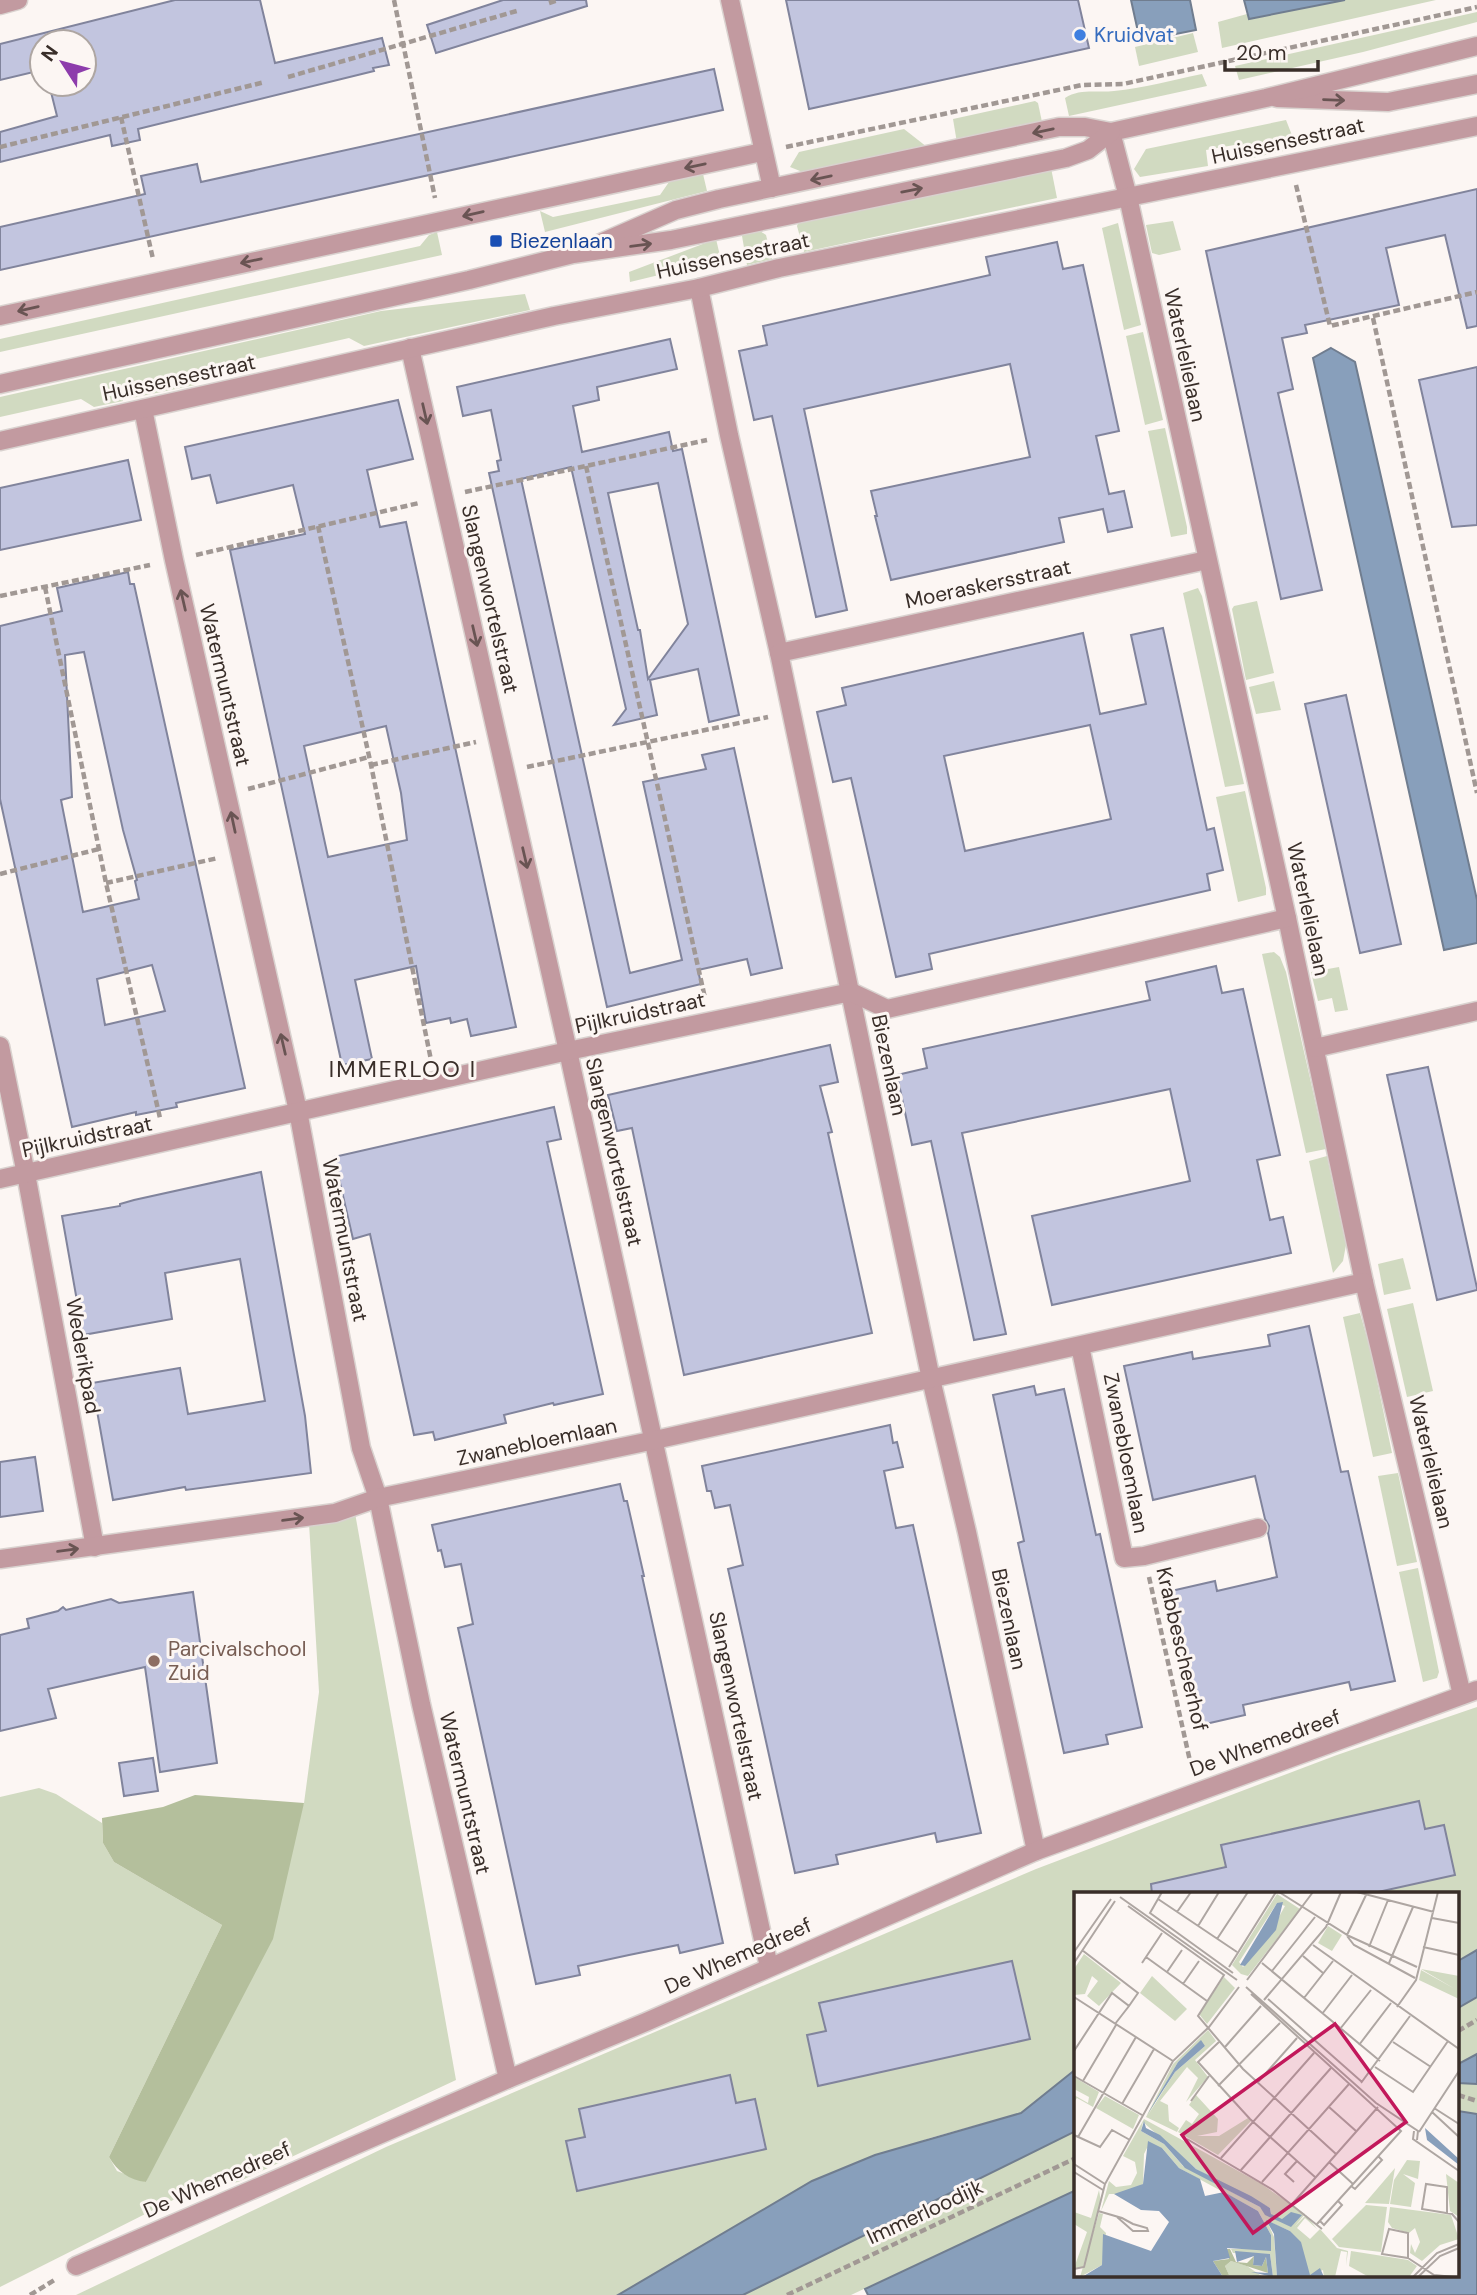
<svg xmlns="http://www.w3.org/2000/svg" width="1477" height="2295" font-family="'DM Sans',sans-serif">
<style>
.green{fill:#d1dac1}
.forest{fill:#b4bf9c}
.water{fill:#889fbb;stroke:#707d8f;stroke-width:2}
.building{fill:#c2c5df;stroke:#81849c;stroke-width:2;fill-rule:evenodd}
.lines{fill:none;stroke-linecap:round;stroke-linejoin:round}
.service-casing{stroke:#d9d2cf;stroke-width:21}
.pedestrian-casing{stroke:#d9d2cf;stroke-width:21}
.minor-casing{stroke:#d9d2cf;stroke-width:21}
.tertiary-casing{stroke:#d9d2cf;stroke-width:21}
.path{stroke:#a19894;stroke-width:4.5;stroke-dasharray:7 3.5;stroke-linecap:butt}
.service{stroke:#c29aa0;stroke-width:18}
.pedestrian{stroke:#c29aa0;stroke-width:18}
.minor{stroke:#c29aa0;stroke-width:18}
.tertiary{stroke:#c29aa0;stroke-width:18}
.oneway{stroke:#695453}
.shop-dot{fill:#3f7fe0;stroke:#fcf6f3;stroke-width:2.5}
.transit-dot{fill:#1a4fb4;stroke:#fcf6f3;stroke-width:2.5}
.education-dot{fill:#8d6e63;stroke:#fcf6f3;stroke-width:2.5}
.labels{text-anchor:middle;stroke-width:6;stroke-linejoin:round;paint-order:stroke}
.shop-label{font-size:21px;fill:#366cbe;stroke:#fcf6f3;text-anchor:start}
.street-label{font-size:21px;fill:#392e29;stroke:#fcf6f3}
.transit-label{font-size:21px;fill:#164399;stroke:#fcf6f3;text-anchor:start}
.education-label{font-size:21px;fill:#785e54;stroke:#fcf6f3;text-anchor:start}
.neighbourhood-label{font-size:23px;letter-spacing:2px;fill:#392e29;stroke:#fcf6f3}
.inset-road{fill:none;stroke:#aea6a2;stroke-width:2}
.view{fill:#c2185b;fill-opacity:0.15;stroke:#c2185b;stroke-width:3.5}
.inset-edge{fill:none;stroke:#392e29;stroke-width:3.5}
</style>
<rect width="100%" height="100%" fill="#fcf6f3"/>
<g class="green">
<path d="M1345,0h91l-214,48 -4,-26 29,-8 2,5z"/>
<path d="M1477,12v10l-114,30 -124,28 -4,-14z"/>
<path d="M1193,33l5,19 -59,14 -4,-19z"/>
<path d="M1202,74l5,12 -138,30 -4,-18c15,-10 32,-5 49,-7 29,-3 59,-11 88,-17z"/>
<path d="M1035,101l3,2 4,19 -85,21 -4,-24z"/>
<path d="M1286,120l11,28 -54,12 -3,-16 -34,6 2,16 -68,11 -6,-8 12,-20z"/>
<path d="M904,129l23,18 -122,26 -15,-6 9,-15z"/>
<path d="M1051,168l6,30 -253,54 -7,-26 2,-5z"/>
<path d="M703,174l4,17 -162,41 -5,-21 13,6 107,-22 9,-13z"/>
<path d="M1173,221l8,29 -22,5 -7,-2 -6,-28z"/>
<path d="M1118,223l23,102 -17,5 -22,-102z"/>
<path d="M757,229l9,6 6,24 -25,6 -5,-29 3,-4z"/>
<path d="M437,232l5,23 -442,97v-13l420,-93 9,-11z"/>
<path d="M716,239l5,21 -91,22 -1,-10z"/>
<path d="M525,294l5,16 -166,36 -15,-8 -146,33 -8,14 -63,13 -1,-10 -9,2 1,11 -29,6 -13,-8 -81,18v-20l381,-86z"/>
<path d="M1143,332l20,88 -18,5 -19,-89z"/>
<path d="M1165,428l22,99v7l-16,3 -23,-106z"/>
<path d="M1198,588l4,8 42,188 -19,3 -42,-194z"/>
<path d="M1257,601l17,72 -28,7 -14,-71 2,-3z"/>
<path d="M1274,681l7,29 -25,4 -7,-27z"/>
<path d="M1245,791l21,97v7l-28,7 -22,-105z"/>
<path d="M1274,952l6,5 6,15 40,177 -20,4 -44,-199z"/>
<path d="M1339,967l9,43 -13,2 -3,-14 -14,3 -7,-29z"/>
<path d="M1327,1156l19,89 -3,16 -10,12 -24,-112z"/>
<path d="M1403,1258l8,31 -27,6 -6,-31z"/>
<path d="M1413,1303l20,88 -26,6 -20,-88z"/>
<path d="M1360,1313l11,39 21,101 -19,4 -30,-140z"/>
<path d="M1398,1473l19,89 -20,4 -19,-90z"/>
<path d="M355,1513l101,567 -218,102 -45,8 -193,97v-490l39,-9 17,6 46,29 1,20 11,19 108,63 -113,232 8,14 29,11 158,-379 15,-111 -10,-169z"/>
<path d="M1418,1568l21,104 -2,6 -14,4 -24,-110z"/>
<path d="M1477,1707v243l-5,3 5,18v83l-19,10v-170h-382v175l-55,44 -91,25 -118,43 -194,114h-542l310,-148 650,-278 301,-114z"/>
<path d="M1458,2083l19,1v30l-19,-3z"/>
<path d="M1076,2131v59l-225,105h-108z"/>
</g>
<path class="forest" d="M195,1795l109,8 -31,136 -127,243c-17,-2 -29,-11 -37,-25l113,-232 -108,-63 -11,-19 -1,-25 61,-11z"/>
<g class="water">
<path d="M1131,0h59l6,30 -56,11z"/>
<path d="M1244,0h101l-96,19z"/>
<path d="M1331,348l24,14 122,538v43l-33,7 -131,-592z"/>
<path d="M1477,1950v47l-19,11v-47z"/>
<path d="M1477,2054v30l-19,-1v-19z"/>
<path d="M1076,2069v62l-333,164h-125l194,-114 63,-26 146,-42z"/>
<path d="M1458,2111l19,3v181h-609l-3,-6 211,-99v86h382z"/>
</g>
<g class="building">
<path d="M175,0h85l15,63 107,-25 7,27 -16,3 1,3 -236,58 2,11 -28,6 -2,-11 -110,27v-30l57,-16 -8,-32h35v-42h-42v28l-42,10v-36z"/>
<path d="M503,0h83l1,6 -151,47 -9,-28z"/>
<path d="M786,0h292l11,48 -280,61z"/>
<path d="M714,69l9,41 -723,160v-43l145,-33 -4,-18 56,-12 4,18z"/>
<path d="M1477,189v137l-10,2 -22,-93 -59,13 13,57 -94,20 2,8 -25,5 11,51 -15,4 44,197 -41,9 -75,-348z"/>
<path d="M1057,242l6,27 20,-4 36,166 -23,5 13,58 15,-3 8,36 -24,5 -5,-23 -44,9 5,24 -173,38 -16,-64h2l-6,-25 159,-34 -20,-93 -206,45 43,201 -31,7 -44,-201 -18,4 -15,-69 28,-6 -4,-19 227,-51 -4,-18z"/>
<path d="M670,339l7,30 -80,18 2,13 -26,6 9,46 87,-20 4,19 9,-2 57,266 -30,7 -11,-53 -48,11 7,35 -43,10 12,-16 -55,-242 -50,12 109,494 52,-13 -39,-178 63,-13 -4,-14 32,-7 48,220 -31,7 -4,-16 -49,11 3,14 -94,23 -118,-534 10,-2 -2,-10 4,-1 -10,-50 -28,6 -6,-29zM658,483l30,141 -40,55 -8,-49h-2l-30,-137z"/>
<path d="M1477,367v158l-25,2 -33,-147z"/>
<path d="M398,400l15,59 -46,11 13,57 26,-5 110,505 -45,9 -4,-17 -16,4 -1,-5 -24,5 -10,-57 -61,14 17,79 -30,6 -112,-515 75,-16 -12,-49 -76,18 -7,-28 -18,4 -7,-32zM386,726l15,67 6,47 -79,17 -24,-111z"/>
<path d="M128,460l13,60 -141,30v-62z"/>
<path d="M128,572l2,12h4l111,504 -69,15 1,4 -41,8v-3l-64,15 -72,-328v-173l62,-15 -5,-23zM84,652l39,178 14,50 -2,1 4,18 -56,13 -22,-112 11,-3 -7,-142zM152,965l13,46 -60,14 -8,-46z"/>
<path d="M1163,628l44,202 7,-2 9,42 -16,4 3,16 -281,64 3,15 -36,8 -45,-199 -18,4 -16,-70 29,-7 -4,-17 241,-55 17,81 46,-10 -15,-69zM1090,725l21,94 -146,32 -21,-95z"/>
<path d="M1346,695l55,249 -41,9 -55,-249z"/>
<path d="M1216,966l6,27 21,-4 37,166 -23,5 13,60 13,-3 8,36 -239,52 -20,-89 158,-35 -20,-92 -208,44 44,201 -32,6 -43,-199 -19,4 -15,-70 30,-7 -4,-19 227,-49 -4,-18z"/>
<path d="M830,1045l8,37 -18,4 12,46 -4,1 44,200 -188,42 -52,-247 -15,3 -9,-36z"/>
<path d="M1428,1067l49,221v2l-40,10 -50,-225z"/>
<path d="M554,1107l7,32 -14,3 56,252 -49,11 -1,-2 -49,12 2,8 -71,17 -2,-8 -19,3 -44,-201 -17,5 -19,-82z"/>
<path d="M261,1172l44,244 6,57 -125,17 -1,-3 -72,13 -21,-117 88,-15 8,46 77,-13 -25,-142 -75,14 7,46 -89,16 -21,-119 58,-10v-2l14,-4z"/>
<path d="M1309,1326l32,146 7,-1 47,210 -44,9 -2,-8 -106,23 2,10 -44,10 -30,-134 44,-10 2,10 60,-14 -9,-44 1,-7 -4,-7 -10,-43 -102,24 -29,-134 68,-14 1,7 77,-13 -2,-11z"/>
<path d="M1034,1386l2,9 28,-6 32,146 4,-1 42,193 -36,8 2,9 -44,9 -46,-210 6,-2 -31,-146z"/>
<path d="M890,1425l3,18 4,-1 6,25 -19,4 12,57 17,-3 68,308 -44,9 -2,-9 -99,22 2,9 -43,9 -67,-304 15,-4 -13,-60 -15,3 -4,-17h-4l-5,-25z"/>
<path d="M35,1457l8,54 -43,6v-55z"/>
<path d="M620,1484l4,17h3l17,75h-2l81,367 -43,10 -2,-8 -49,10 -51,11 2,9 -44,9 -78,-356 15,-4 -12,-60 -16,3 -4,-17 -3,1 -6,-26z"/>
<path d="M193,1592l24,171 -57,9 -15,-105 -97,22 8,29 -56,13v-96l29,-7 -2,-9 31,-8 5,-4 3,3 45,-11 8,4z"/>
<path d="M153,1758l5,33 -34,5 -5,-33z"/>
<path d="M1419,1801l6,28 19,-4 11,50 -86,19h-217l-1,-10 75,-17 -5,-22z"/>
<path d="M1012,1961l18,78 -212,47 -11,-51 19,-4 -7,-28z"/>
<path d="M730,2075l6,28 19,-4 11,50 -189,42 -11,-50 19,-4 -6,-28z"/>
</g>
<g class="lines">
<defs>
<path id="service" d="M1277,98l111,4 89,-18"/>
<path id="pedestrian" d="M26,1174l69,373"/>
<g id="minor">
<path d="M730,0l42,188"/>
<path d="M0,5l18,-5"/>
<path d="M1111,132l17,65 159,721 77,364 98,413"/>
<path d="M699,288l30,147 50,218 152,726 36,153 69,319"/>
<path d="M0,316l762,-164"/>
<path d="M410,348l158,703 201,916"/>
<path d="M143,409l31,151 124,551 63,337 17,50 43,206 87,375"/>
<path d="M0,441l554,-125 145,-28 80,-20 698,-142"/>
<path d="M779,653l428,-93"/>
<path d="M0,1046l26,128"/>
<path d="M1315,1048l162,-37"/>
<path d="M0,1179l568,-128 283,-59 36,17 400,-91"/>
<path d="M1080,1346l44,212 20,-2 114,-28"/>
<path d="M0,1559l335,-46 43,-15 277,-58 709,-158"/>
<path d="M76,2266l432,-187 138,-57 390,-171 441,-161"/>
</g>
<g id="tertiary">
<path d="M596,245l80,-35 43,-11 340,-72h26l26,5 155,-34 211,-52"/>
<path d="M0,384l469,-104 104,-26 98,-14 395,-82 22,-8 23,-18"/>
</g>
</defs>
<use href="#service" class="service-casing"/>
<use href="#pedestrian" class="pedestrian-casing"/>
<use href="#minor" class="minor-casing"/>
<use href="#tertiary" class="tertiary-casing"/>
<g class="path">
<path d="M394,0l41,198"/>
<path d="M549,3l9,-3"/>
<path d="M288,77l232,-67"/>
<path d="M121,117l32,142"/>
<path d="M0,147l265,-65"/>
<path d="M786,147l296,-62 41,-1 354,-77"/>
<path d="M1296,185l34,141 147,-34"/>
<path d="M1373,318l104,475"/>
<path d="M586,466l119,532"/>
<path d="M465,492l242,-52"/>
<path d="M318,526l53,239 60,295"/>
<path d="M196,555l223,-52"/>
<path d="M45,587l61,296 54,235"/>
<path d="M0,596l150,-31"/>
<path d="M371,765l105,-23"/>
<path d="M527,767l241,-50"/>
<path d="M248,789l121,-32"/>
<path d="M0,874l99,-25"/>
<path d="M106,883l112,-25"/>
<path d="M1149,1577l43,193"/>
<path d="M1458,2031l19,-11"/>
<path d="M1458,2095l19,6"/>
<path d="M30,2295l26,-16"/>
<path d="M787,2295l289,-137"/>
</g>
<use href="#service" class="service"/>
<use href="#pedestrian" class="pedestrian"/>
<use href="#minor" class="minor"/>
<use href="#tertiary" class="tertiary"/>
</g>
<defs><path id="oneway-shaft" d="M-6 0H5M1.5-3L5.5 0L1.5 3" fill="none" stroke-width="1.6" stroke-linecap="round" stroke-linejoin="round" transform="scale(1.75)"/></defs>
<g class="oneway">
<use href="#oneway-shaft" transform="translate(1334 100) rotate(2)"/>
<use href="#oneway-shaft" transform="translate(1043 131) rotate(168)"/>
<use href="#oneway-shaft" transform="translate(695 166) rotate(168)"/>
<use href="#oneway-shaft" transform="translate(821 178) rotate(168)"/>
<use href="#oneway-shaft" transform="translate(912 190) rotate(-11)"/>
<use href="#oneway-shaft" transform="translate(473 214) rotate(167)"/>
<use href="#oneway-shaft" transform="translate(641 245) rotate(-8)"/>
<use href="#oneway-shaft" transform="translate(251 261) rotate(168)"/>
<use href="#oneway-shaft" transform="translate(28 309) rotate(167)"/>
<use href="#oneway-shaft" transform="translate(425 414) rotate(77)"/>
<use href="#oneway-shaft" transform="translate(183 600) rotate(-103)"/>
<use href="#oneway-shaft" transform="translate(475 636) rotate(77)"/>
<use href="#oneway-shaft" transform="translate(233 822) rotate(-102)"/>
<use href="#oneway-shaft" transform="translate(525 858) rotate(77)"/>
<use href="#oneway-shaft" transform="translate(283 1044) rotate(-103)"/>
<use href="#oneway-shaft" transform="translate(293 1519) rotate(-8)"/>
<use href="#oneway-shaft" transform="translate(68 1550) rotate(-8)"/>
</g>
<circle class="shop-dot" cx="1080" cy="35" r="7"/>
<rect class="transit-dot" x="489" y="234" width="14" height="14" rx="3.5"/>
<circle class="education-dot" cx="154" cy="1661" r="7"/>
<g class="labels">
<g class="shop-label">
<text x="1094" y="42">Kruidvat</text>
</g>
<g class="street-label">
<text transform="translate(1288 141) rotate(-12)" y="7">Huissensestraat</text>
<text transform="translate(733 256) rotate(-12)" y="7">Huissensestraat</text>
<text transform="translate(1185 355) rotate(78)" y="7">Waterlelielaan</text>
<text transform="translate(179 378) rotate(-12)" y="7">Huissensestraat</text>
<text transform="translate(988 584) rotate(-12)" y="7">Moeraskersstraat</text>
<text transform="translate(490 599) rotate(77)" y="7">Slangenwortelstraat</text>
<text transform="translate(225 685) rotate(77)" y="7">Watermuntstraat</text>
<text transform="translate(1308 909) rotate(78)" y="7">Waterlelielaan</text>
<text transform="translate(640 1013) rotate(-12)" y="7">Pijlkruidstraat</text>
<text transform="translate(889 1065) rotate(78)" y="7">Biezenlaan</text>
<text transform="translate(87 1137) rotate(-12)" y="7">Pijlkruidstraat</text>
<text transform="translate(614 1152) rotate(77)" y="7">Slangenwortelstraat</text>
<text transform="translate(345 1240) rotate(79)" y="7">Watermuntstraat</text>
<text transform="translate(83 1356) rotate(80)" y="7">Wederikpad</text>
<text transform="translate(537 1442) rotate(-12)" y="7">Zwanebloemlaan</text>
<text transform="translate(1126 1453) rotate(79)" y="7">Zwanebloemlaan</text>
<text transform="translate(1431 1462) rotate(77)" y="7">Waterlelielaan</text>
<text transform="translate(1009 1619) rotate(78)" y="7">Biezenlaan</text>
<text transform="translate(1182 1649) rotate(77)" y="7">Krabbescheerhof</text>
<text transform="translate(736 1706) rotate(78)" y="7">Slangenwortelstraat</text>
<text transform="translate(1265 1743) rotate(-20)" y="7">De Whemedreef</text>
<text transform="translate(465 1793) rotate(77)" y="7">Watermuntstraat</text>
<text transform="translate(738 1956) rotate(-24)" y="7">De Whemedreef</text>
<text transform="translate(217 2180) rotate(-24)" y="7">De Whemedreef</text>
<text transform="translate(925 2212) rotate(-25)" y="7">Immerloodijk</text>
</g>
<g class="transit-label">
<text x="510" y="248">Biezenlaan</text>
</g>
<g class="education-label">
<text x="168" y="1656">Parcivalschool<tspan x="168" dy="24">Zuid</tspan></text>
</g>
<g class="neighbourhood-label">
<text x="403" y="1077">IMMERLOO I</text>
</g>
</g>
<g transform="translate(1074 1892)">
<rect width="385" height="385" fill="#fcf6f3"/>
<path d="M203,2l23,15 -52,67 -7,-2 -9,-9zM203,11l8,3 -19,34 -23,27 -4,-5zM254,34l14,9 -10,16 -14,-8zM10,62l37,29 -22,23 -12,-10 11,-15 -6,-5 -7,18 -11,1v-26zM347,77l38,7v23l-40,-19 2,-10 34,19zM78,84l35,33 -12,12 -35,-28zM150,85l11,11 -28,36 -8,-10zM134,138l8,11 -21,19 13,17 -22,25 12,-24 -11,-11 -27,34 8,4 1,16 10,7 -2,4 -31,-15 27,-53zM126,152l5,2 -30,26 -27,43 30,-53zM0,185l25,15 -6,15 -16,-9 -3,4v-7l14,8 1,-6 -15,-8zM122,203l22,24 -1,13 -20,4h22l29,-18 3,3 -33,34 -40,-23 8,-12 6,4 7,-10 -10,-9zM31,204l34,19 -6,14 -37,-21zM70,227l116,64 45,31 -10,12 11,-11 11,14 -12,-11 -8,10 13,11 10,-10 17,19 11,3 -2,15 1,-14 -6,-1 -6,26h-11l-1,-7 -14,7 -19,-46 -23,-10 7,16 3,40h-4l-3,-23 -37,-1 -2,-4h20l20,-14 -13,-24 -79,-43 -17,-20h-15l-3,6 -1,30 -17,10h-17l-8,17 8,-30 7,6 15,-2 6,-12 -2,-11 -12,-6zM69,230l53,47 74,39 2,10 -12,-11 -77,-41 -19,-22 -23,-13zM333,268l13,1 -2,18 -15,-5 12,9 -4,24 -21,-3 4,-24zM321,276l-6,36 -24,-1zM372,282l13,9v34l-9,-6zM25,298l2,12 -18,66h-9l13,-36 -13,-8v-12l17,6zM292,313l21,2 -6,45 -42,-5 -7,-8zM316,315l61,8 8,24 -19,6 -18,16 -12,-8 1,-9 4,9 5,-11 -5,-14 -6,5 -17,-5 -4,-6zM25,321l4,1 -3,13 6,6 -4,32 -22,12zM277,359l57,9 9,6 -8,11h-40l-20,-11zM157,369l16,5 16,11h-38l4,-2 -4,-9z" fill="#d1dac1" fill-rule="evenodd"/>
<path d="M152,357h4l6,13 11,1 7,-7 -1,9 9,1 4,-9 2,16 -37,-12 -6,5 4,9 -6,2 -10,-16 16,-2z" fill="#b4bf9c"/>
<path d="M209,10l-7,28 -31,36 -5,-1 37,-62zM127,148l4,6 -30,26 -28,43 31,-53zM70,229l2,7 14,7 36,34 55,27 19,12 1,6 11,5 9,-7 11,3 -11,12 -26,-12 -5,-8 -75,-39 -21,-24 -23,-13zM351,236l34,31v6l-32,-25zM74,249l14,7 17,20 21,11 5,17 19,-4 34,19 13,24v16l-44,-3 3,10 -17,3 10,16h-141l20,-12 1,-31 48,17 18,-29 -10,-11 -18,-1 -27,-16 29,-10zM192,328l24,11 11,11 9,33 10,-7 4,9h-47l-3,-43zM161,359l35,3 3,23 -22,-5 17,1 -2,-16 -4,9 -9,-1 1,-9 -17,6z" fill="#889fbb"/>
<path class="inset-road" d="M88,0l-12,21 83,60M205,0l70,44 68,31M283,0l77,20M46,5l117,83M84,7l79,53M54,14l96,69 -26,41 45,53 93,85M103,20l14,-20M358,26l27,5M124,34l21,-34M273,43l19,-40M273,44l7,9 61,33M143,47l31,-47M239,53l146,104M295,55l19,-47M349,55l36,8M8,58l56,43 -9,13M0,60l37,-53M229,64l20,17M72,65l61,44M0,71l41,-62M68,71l20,-30M188,71l118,98M315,71l24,-56M155,75l47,-75M198,79l43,-54M93,80l15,-22M173,88l66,-88M109,92l16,-23M172,95l130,116 42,28 -1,9M177,102l150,137 -84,93M0,105l99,64M230,106l29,-37M194,107l94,83M190,108l62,-73 15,-35M323,115l19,-27 22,-88M248,122l30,-39M266,137l31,-39M146,149l-22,21 52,57 65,58M319,150l38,25M285,153l32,-42M151,155l36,-41M0,159l38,-58 17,13 -14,18M301,175l38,25 35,-51M0,184l68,39M9,189l33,-56M184,190l39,-44M287,191l49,-67M144,194l62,-63M117,209l18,-25M48,212l32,-55M255,215l27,24M360,216l25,16M358,220l27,25M340,239l-1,8 46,32M345,240l40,-61M0,243l26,12 12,-17 18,10M4,245l58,-100M113,247l86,51 49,39M147,266l93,-105M255,270l24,22M0,272l31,20M167,278l90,-102M0,280l29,18M188,290l87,-98M220,290l-9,-8 12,-13M277,294l4,3 27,-29 -4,-4M219,311l85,-96M24,319l24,7 11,6 14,4 1,3h-15l-16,-14M373,321v-26l-21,-3 -4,25 30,5 7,8M246,329l4,4 18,-20 -4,-4M315,337l19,4v25l-26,-4zM334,366l26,17 20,2M0,377l10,-2 21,-83 68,-123 36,-34 30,-40M339,385l24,-24 22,-9M344,385l22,-21 19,-8"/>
<path class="view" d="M261,132l71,98 -153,111 -71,-98z"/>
<rect width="385" height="385" class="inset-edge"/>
</g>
<g transform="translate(63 63) rotate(306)"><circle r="33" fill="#fcf6f3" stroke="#aea6a2" stroke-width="2"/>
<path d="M0-5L12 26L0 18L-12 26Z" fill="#8d3cac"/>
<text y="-10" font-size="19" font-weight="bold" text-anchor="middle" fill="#392e29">N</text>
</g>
<path d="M1225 60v10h93v-10" fill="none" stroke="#392e29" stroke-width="3.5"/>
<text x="1236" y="60" font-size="21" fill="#392e29" stroke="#fcf6f3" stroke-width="5" paint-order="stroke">20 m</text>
</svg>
